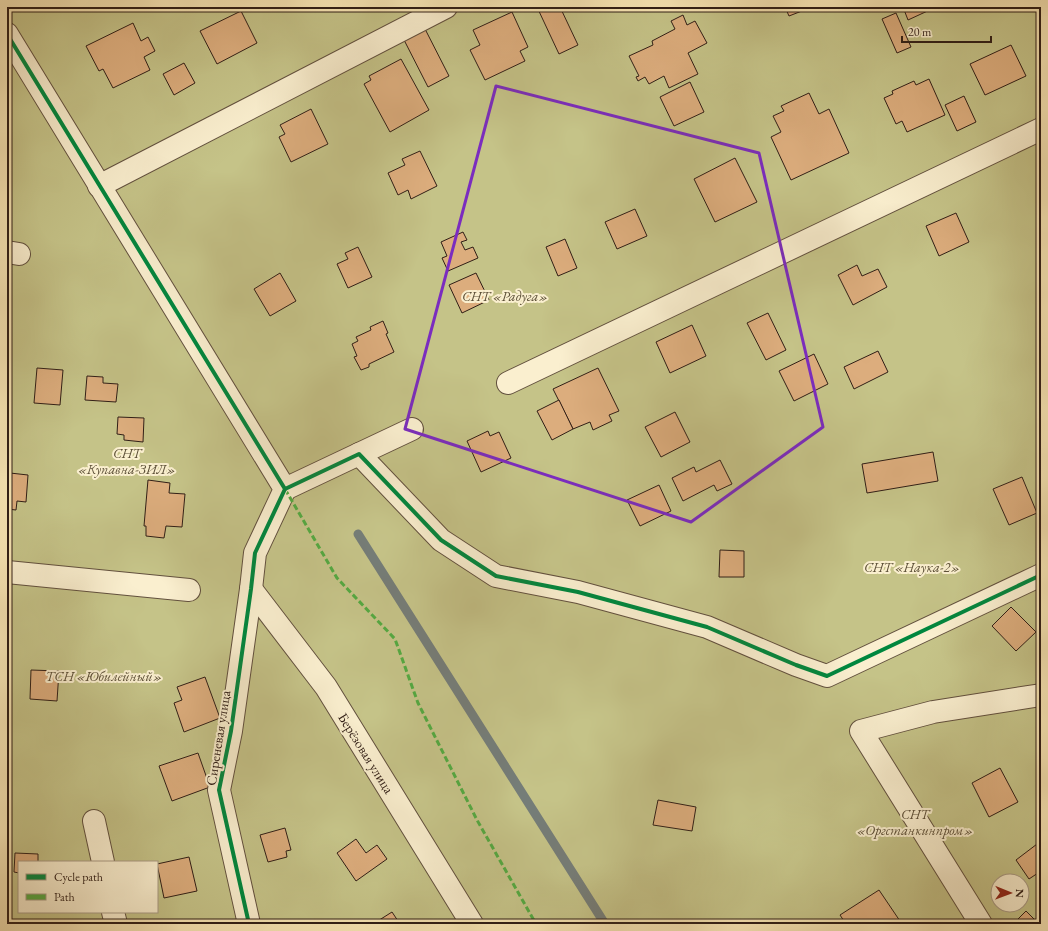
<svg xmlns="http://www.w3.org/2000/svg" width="1048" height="931" font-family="'EB Garamond',serif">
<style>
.green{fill:#c5c388;stroke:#7a704f;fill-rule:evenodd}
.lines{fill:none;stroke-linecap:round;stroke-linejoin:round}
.stream{stroke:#757d78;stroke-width:9}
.building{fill:#dcad7d;stroke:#301e16}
.minor-casing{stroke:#62503e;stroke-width:24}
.minor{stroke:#faefcf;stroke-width:22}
.quiet{stroke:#54aa42;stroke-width:3;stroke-dasharray:6 3;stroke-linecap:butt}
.cycleway-casing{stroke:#faefcf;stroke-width:6}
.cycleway{stroke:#00873e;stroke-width:4}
.marked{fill:none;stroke:#7b2cbf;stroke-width:3;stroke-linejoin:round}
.labels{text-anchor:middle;stroke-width:4;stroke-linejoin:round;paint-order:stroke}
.park-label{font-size:14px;font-style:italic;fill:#5d5038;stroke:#faefcf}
.street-label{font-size:14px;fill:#301e16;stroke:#faefcf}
</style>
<rect width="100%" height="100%" fill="#f8e6b5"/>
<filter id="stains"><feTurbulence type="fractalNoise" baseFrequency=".005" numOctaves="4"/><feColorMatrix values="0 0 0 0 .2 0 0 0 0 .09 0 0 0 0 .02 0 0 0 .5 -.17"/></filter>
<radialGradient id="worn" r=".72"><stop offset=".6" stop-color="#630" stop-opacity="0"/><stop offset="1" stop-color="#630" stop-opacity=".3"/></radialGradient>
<path class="green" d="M7,7h1034v917h-1034zM19,862h138v50h-138zM998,881h24v24h-24z"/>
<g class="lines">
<path class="stream" d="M358,534l247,390"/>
</g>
<g class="building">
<path d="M537,7h23l18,38 -19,9z"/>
<path d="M785,7h21l1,2 -18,7z"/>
<path d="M903,7h30l1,1 -26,12z"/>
<path d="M241,11l16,32 -40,21 -17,-33z"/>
<path d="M512,12l16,35 -8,4 5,10 -40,19 -15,-30 10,-5 -7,-15z"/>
<path d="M896,13l15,34 -14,6 -15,-34z"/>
<path d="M683,15l4,10 8,-4 12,22 -19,10 10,21 -29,14 -5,-12 -15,8 -4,-7 -7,4 -2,-4 3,-1 -10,-20 24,-11 -1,-4 23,-12 -4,-8z"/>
<path d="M133,23l8,18 7,-4 7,14 -11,6 6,13 -37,18 -10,-19 -4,2 -13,-25z"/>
<path d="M423,25l26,51 -21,11 -26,-51z"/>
<path d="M1011,45l15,31 -41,19 -15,-31z"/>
<path d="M401,59l28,51 -39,22 -26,-48 7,-4 -2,-4z"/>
<path d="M184,63l11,20 -21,12 -11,-21z"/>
<path d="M929,79l16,36 -38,17 -5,-11 -6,3 -12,-26 9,-4 -1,-3 22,-10 2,4z"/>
<path d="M690,82l14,30 -30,14 -14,-29z"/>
<path d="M809,93l10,21 10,-5 20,44 -58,27 -20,-43 10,-5 -8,-16 11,-5 -3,-5z"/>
<path d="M964,96l12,26 -19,9 -12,-26z"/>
<path d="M311,109l17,35 -37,18 -12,-25 6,-3 -5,-9z"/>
<path d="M420,151l17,35 -26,13 -3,-9 -10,5 -10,-22 17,-8 -3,-6z"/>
<path d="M735,158l22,44 -42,20 -21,-43z"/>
<path d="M635,209l12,27 -30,13 -12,-27z"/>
<path d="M956,213l13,29 -30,14 -13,-30z"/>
<path d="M463,232l4,8 -6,2 4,8 8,-3 5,11 -30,13 -6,-13 5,-2 -6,-14z"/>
<path d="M565,239l12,29 -19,8 -12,-29z"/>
<path d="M358,247l14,30 -24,11 -11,-24 11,-5 -3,-6z"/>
<path d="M857,265l5,11 16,-7 9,18 -34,18 -15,-30z"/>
<path d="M280,273l16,28 -26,15 -16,-27z"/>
<path d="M476,273l13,27 -27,13 -13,-28z"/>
<path d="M768,313l18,37 -20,10 -19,-37z"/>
<path d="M383,321l5,12 -2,1 8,18 -25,12v3l-8,3 -7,-13 3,-1 -5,-12 6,-3 -2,-4 15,-7 -1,-3z"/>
<path d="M692,325l14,31 -36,17 -14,-31z"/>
<path d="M878,351l10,21 -34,17 -10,-22z"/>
<path d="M814,354l14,30 -34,17 -15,-30z"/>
<path d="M37,368l26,2 -3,35 -26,-2z"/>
<path d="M598,368l21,43 -10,4 3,6 -19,9 -3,-8 -17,7 -20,-40z"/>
<path d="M87,376l16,1v6l15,1 -2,18 -31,-2z"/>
<path d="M559,400l14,29 -21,11 -15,-29z"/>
<path d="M7,411l3,1 -3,23z"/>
<path d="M675,412l15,30 -29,15 -16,-30z"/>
<path d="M118,417l26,1 -1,24 -19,-2v-5l-7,-1z"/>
<path d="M488,431l2,5 9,-4 12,26 -30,14 -14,-31z"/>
<path d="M933,452l5,29 -71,12 -5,-29z"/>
<path d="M720,460l12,24 -15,7 -3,-6 -31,16 -11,-23 22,-11 2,5z"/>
<path d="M10,473l18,2 -2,27 -9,-1 -1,9 -9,-1z"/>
<path d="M1022,477l15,36 -28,12 -16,-36z"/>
<path d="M148,480l22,3 -1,10 16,1 -3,33 -16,-1 -2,12 -18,-2v-10h-2z"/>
<path d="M659,485l12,26 -31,15 -13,-26z"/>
<path d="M720,550l24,1v26h-25z"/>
<path d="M1011,607l25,25 -20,19 -24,-25z"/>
<path d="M31,670l28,1 -2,30 -27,-2z"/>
<path d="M205,677l15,41 -36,14 -10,-29 8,-3 -5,-13z"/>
<path d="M198,753l12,34 -38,14 -13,-35z"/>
<path d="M1000,768l18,34 -29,15 -17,-34z"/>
<path d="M658,800l38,7 -4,24 -39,-6z"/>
<path d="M285,828l6,22 -5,1 1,6 -19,5 -8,-27z"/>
<path d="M356,839l10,14 11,-8 10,14 -31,22 -19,-28z"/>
<path d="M1041,841v30l-12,8 -13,-19z"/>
<path d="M15,853l23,1v8h-19v11l-5,-1z"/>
<path d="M189,857l8,34 -33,7 -7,-34z"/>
<path d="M879,890l23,34h-56l-6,-9z"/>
<path d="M1026,911l13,13h-26z"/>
<path d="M392,912l8,12h-27z"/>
</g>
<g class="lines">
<defs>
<g id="minor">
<path d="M7,34l278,455 -30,64 -4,36 -20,142 -12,59 30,134"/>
<path d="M99,186l347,-179"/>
<path d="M7,252l12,2"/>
<path d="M508,383l533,-254"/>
<path d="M359,454l53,-25"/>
<path d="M285,489l74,-35 82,86 55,36 82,16 129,35 89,38 31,11 214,-101"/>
<path d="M7,572l182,18"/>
<path d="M251,589l75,98 146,237"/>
<path d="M94,821l9,41"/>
<path d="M113,912l3,12"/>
<path d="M981,924l-120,-193 72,-19 108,-17"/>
</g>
</defs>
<use href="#minor" class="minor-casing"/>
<use href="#minor" class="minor"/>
<path class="quiet" d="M285,489l52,89 58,61 23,64 59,117 59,104"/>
<defs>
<g id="cycleway">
<path d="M7,34l278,455 -30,64 -4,36 -20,142 -12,59 30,134"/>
<path d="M285,489l74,-35 82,86 55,36 82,16 129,35 89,38 31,11 214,-101"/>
</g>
</defs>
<use href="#cycleway" class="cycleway-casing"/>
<use href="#cycleway" class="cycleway"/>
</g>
<path class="marked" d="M496,86l263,67 64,274 -132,95 -286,-93z"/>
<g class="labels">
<g class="park-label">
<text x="505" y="301">СНТ «Радуга»</text>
<text x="127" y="458">СНТ<tspan x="127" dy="16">«Купавна-ЗИЛ»</tspan></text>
<text x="912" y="572">СНТ «Наука-2»</text>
<text x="104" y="681">ТСН «Юбилейный»</text>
<text x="915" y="819">СНТ<tspan x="915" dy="16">«Оргстанкинпром»</tspan></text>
</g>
<g class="street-label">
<text transform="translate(218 738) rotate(-81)" y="5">Сиреневая улица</text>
<text transform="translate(366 753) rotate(58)" y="5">Берёзовая улица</text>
</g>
</g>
<rect width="1048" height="931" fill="none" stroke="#f8e6b5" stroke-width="24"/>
<rect x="8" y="8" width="1032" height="915" fill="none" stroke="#301e16" stroke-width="2"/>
<rect x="12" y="12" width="1024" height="907" fill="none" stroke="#301e16"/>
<rect x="18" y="861" width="140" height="52" fill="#faefcf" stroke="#a99b85"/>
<rect x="26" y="874" width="20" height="6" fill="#00873e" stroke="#a99b85"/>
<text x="54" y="881" font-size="12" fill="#301e16">Cycle path</text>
<rect x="26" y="894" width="20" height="6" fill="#54aa42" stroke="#a99b85"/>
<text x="54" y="901" font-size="12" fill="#301e16">Path</text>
<g transform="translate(1010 893) rotate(91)"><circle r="19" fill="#faefcf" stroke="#a99b85"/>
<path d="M0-3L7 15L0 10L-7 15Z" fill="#8f2418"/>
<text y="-6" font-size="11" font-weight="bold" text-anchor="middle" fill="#301e16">N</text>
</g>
<path d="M902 36v6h89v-6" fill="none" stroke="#301e16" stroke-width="2"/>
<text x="908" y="36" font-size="12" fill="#301e16" stroke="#faefcf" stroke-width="3" paint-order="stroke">20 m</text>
<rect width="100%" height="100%" filter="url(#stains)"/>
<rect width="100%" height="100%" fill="url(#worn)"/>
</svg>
